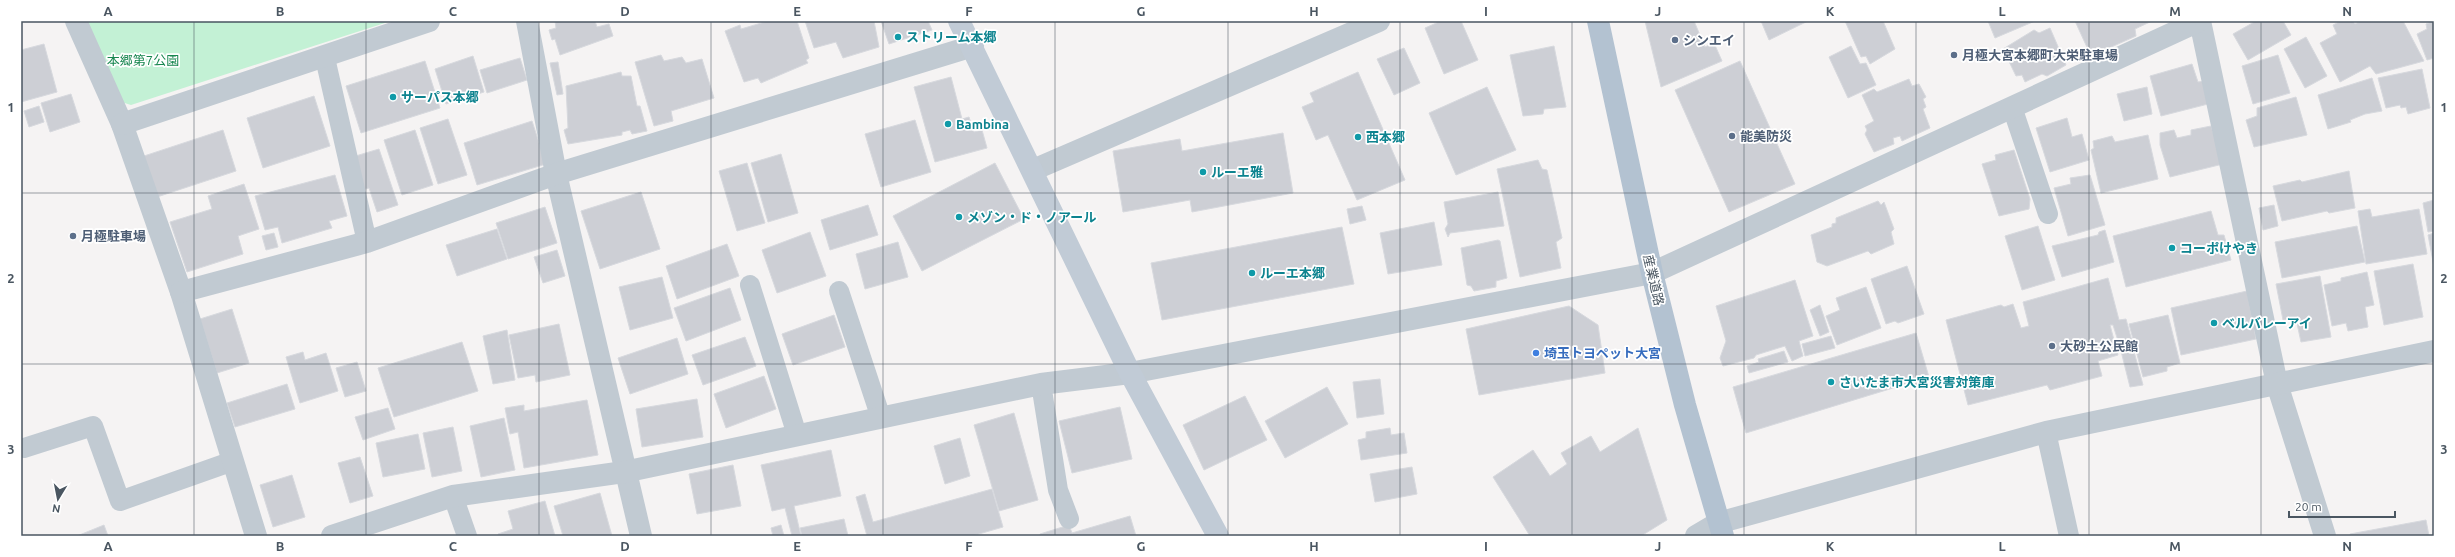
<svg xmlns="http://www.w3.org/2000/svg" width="2455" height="557" font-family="Ubuntu,'Noto Sans JP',sans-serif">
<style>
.green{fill:#c3f1d5}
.building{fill:#cdcfd5;stroke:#d7d9de}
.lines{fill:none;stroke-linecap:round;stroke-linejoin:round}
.lane{stroke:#c1cad2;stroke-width:20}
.street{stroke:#c1cad2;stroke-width:22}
.secondary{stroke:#c1cbd6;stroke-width:22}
.primary{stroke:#b3c2d1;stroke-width:22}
.grid{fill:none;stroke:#4a5661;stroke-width:1;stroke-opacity:0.55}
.culture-dot{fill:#0f9aa8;stroke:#fff;stroke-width:1.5}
.service-dot{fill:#5c6f8a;stroke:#fff;stroke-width:1.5}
.shop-dot{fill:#3f7fe0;stroke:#fff;stroke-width:1.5}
.labels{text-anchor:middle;stroke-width:3.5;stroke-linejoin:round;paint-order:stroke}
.culture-label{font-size:13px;font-weight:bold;fill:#0d838f;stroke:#fff;text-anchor:start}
.service-label{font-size:13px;font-weight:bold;fill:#4e5e75;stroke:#fff;text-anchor:start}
.park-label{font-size:13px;fill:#17864f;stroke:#fff}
.street-label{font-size:13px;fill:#4a5661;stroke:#fff}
.shop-label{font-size:13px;font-weight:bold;fill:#366cbe;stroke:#fff;text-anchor:start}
.neatline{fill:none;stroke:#4a5661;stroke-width:1.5}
.grid-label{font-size:13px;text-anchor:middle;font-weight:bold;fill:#4a5661}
</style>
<rect width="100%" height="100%" fill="#f5f3f3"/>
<path class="green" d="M87,21h304l-260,84 -16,-5z"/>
<g class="building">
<path d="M555,21h40l2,6 12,-3 4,12 -53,19 -5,-16 -3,1 -3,-10 7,-2z"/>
<path d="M768,21h29l12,37 -3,2 2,3 -47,20 -3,-5 -14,4 -19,-51 15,-6 1,4z"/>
<path d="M805,21h69l5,26 -36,11 -7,-16 -22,6z"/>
<path d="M881,21h47l4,9 -43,14z"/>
<path d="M1441,21h20l17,39 -34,14 -19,-46z"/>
<path d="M1645,21h49l11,26 9,-4 8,18 -61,26z"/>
<path d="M1761,21h47l-39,19z"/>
<path d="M1845,21h38l12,28 -25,15 -4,-8 -5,1z"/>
<path d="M1988,21h47l-40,17z"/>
<path d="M2075,21h77l-17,8 1,7 -45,20z"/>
<path d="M2256,21h27l8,14 -43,25 -15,-26z"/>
<path d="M2341,21h11l3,3 6,-3h42l21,40 -48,13 -6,-8 -30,16 -20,-39 17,-9 -4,-9z"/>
<path d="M2434,21v37l-7,2 -10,-26 10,-5 -1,-5z"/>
<path d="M2050,28l16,37 -19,11 -5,-2 -17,8 -3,-7 -6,1 -13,-27 31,-19 5,3z"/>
<path d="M2306,37l21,39 -22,12 -21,-39z"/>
<path d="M44,44l13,48 -36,10v-52z"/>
<path d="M1554,46l12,61 -22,2 -1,5 -20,2 -13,-61z"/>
<path d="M1851,46l9,18 6,-1 10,22 -28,13 -19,-41z"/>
<path d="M1404,48l16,35 -26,12 -17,-36z"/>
<path d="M661,55l3,6 18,-4 4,6 16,-4 12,39 -43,13 2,10 -19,5 -19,-64z"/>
<path d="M2278,55l12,38 -37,11 -11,-38z"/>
<path d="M473,56l11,36 -38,12 -11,-35z"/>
<path d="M520,58l7,22 -40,13 -7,-23z"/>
<path d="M425,61l15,47 -79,25 -15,-47z"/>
<path d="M1740,61l55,123 -66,28 -54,-122z"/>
<path d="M558,62l5,32 -6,1 -7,-32z"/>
<path d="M2192,64l6,18 8,-1 6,22 -51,13 -11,-40z"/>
<path d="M2422,69l8,39 -22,6 -2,-7 -5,1 -1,-3 -14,3 -8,-30z"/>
<path d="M621,72l1,4h9l6,30h3l7,25 -15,3 -2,-4 -8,2v3l-54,9 -4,-14 4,-2 -2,-42z"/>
<path d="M1358,72l47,108 -48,20 -29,-65 -12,5 -14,-33 12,-5 -4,-9z"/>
<path d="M951,77l11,42 7,-2 5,15 8,-2 5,18 -52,14 -21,-75z"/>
<path d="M2372,78l10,33 -17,3 -15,6 1,2 -23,7 -10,-34z"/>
<path d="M1909,79l3,7 7,-2 7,13 -3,2 3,8 -3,2 7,19 -28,13 -2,-5 -7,2 1,6 -20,8 -9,-18 2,-4 -2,-4 9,-5 -12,-26 12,-6 3,3z"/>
<path d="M1487,87l29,63 -60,25 -27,-62z"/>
<path d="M2147,87l5,27 -28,7 -7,-27z"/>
<path d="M71,94l9,28 -30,10 -9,-29z"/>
<path d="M314,96l16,50 -67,22 -16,-50z"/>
<path d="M2296,97l11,38 -53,12 -8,-27 11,-4v-8z"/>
<path d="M39,106l5,16 -15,5 -5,-16z"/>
<path d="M2067,118l5,19 10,-3 7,26 -39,12 -14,-44z"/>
<path d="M448,119l19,56 -29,9 -18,-56z"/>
<path d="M915,120l16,52 -50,15 -16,-53z"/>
<path d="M532,121l14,43 -69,21 -13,-42z"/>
<path d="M2211,126l12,38 -53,13 -10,-32v-12l14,-3 3,8 14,-3v-5z"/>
<path d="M223,130l13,41 -82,27 -13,-41z"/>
<path d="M415,130l18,55 -31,10 -18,-55z"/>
<path d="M1283,133l10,60 -101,19 -2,-12 -67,12 -10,-61 67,-12 2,12z"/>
<path d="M2148,135l10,44 -57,14 -10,-43 3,-2 -1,-7 19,-5 3,6z"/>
<path d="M379,149l19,56 -21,7 -8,-24 -10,3 -10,-33z"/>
<path d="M2014,150l16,49 -1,10 -30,7 -17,-52 14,-4 -1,-5z"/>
<path d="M781,154l17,59 -30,9 -17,-59z"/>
<path d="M1538,160l4,9 5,1 15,68 -6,4 5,26 -41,9 -23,-108z"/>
<path d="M747,163l18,60 -28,8 -18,-60z"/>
<path d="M995,163l29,56 -102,52 -29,-55z"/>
<path d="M2349,171l6,37 -26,5 -2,-2 -45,10 -9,-35 27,-6 2,2z"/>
<path d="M335,175l12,41 -18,5 3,7 -50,15 -4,-16 -13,3 -10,-34z"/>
<path d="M2090,175l15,50 -37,11 -14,-48 17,-4 -1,-6z"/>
<path d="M244,184l15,45 -21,7 5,18 -56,18 -17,-50 42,-13 -4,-13z"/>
<path d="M641,192l19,57 -60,20 -19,-58z"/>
<path d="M1498,192l6,34 -54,7 -2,4 -3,-8 3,-5 -4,-22z"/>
<path d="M2434,200v31l-6,1 -5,-29z"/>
<path d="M1878,201l3,4 3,-3 10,27 -3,3 3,12 -23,10 -3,-3 -41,15 -10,-4 -6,-27 21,-8v-3l4,-1v-5z"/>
<path d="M868,205l10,30 -48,15 -9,-30z"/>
<path d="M2274,205l4,21 -15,4 -4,-22z"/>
<path d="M1362,206l4,14 -16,4 -3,-15z"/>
<path d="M545,207l12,36 -49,16 -12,-36z"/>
<path d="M2370,209l2,8 47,-8 8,45 -61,10 -8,-53z"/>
<path d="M2211,211l7,24h6l7,25 -105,27 -13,-51z"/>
<path d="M1434,222l8,43 -54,9 -8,-41z"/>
<path d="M2038,226l17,54 -33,10 -17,-54z"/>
<path d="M2357,226l8,36 -83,16 -7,-36z"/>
<path d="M1342,227l12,57 -192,36 -11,-57z"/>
<path d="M497,229l10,30 -50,17 -11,-31z"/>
<path d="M2105,230l9,32 -52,15 -10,-31 46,-11 1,-3z"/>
<path d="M810,232l16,44 -49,17 -15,-43z"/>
<path d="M274,233l4,14 -12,3 -4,-14z"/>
<path d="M2434,233v34l-6,-32z"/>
<path d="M1498,240l2,1 7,37 -11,3v6l-22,4 -3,-5 -4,-1 -6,-37z"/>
<path d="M898,242l10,35 -43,12 -9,-35z"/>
<path d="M727,244l12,32 -62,23 -11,-33z"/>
<path d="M557,250l8,26 -22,7 -9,-26z"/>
<path d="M2413,264l10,53 -39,8 -10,-54z"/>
<path d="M1907,266l17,48 -26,9 -3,-2 -9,3 -15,-45z"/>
<path d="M2367,272l7,33 -9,2 3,20 -20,4 -2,-8 -14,3 -8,-41 17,-4v-3z"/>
<path d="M2320,276l11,61 -30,5 -5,-23 -13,1 -7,-36z"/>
<path d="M662,277l11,41 -43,12 -11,-43z"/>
<path d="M2108,278l11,42 7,-1 6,22 -13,3 -6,-19h-3l8,30 -20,6 4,15 -52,14 -3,-5 -79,20 -22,-85 55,-15 3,2 9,-3 8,24 8,-2 -6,-24z"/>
<path d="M1795,280l18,56 -14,5 4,15 -11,5 -7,-15 -29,9 -2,3 -31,8 -3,-8 6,-17 -10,-35z"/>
<path d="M1866,287l15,41 -44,17 -11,-29 14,-6 -4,-12z"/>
<path d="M730,288l11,32 -55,21 -12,-33z"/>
<path d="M2247,291l9,48 -75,16 -10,-47z"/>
<path d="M1820,305l9,27 -9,4 -10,-26z"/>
<path d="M1569,306l29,19 7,48 -126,22 -13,-66z"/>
<path d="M232,309l17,54 -32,10 -17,-54z"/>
<path d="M834,315l11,32 -52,18 -11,-31z"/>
<path d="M2168,315l12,48 -13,4v4l-24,6 -14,-53z"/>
<path d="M559,324l11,51 -34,7 -1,-7 -17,3 -9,-43z"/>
<path d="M507,330l8,50 -22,4 -10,-48z"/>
<path d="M1916,333l13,44 -183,56 -13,-46z"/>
<path d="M1831,336l4,12 -30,8 -3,-12z"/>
<path d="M745,337l11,29 -53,19 -11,-30z"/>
<path d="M677,338l11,36 -58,20 -12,-36z"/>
<path d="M462,342l16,49 -84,26 -16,-49z"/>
<path d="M2132,344l11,41 -13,2 -10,-40z"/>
<path d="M1784,351l4,11 -39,11 -2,-7 12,-4 -1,-3z"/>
<path d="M303,352l2,8 21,-7 12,38 -38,12 -14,-46z"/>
<path d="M357,362l9,29 -21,6 -9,-29z"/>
<path d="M764,376l12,33 -50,19 -12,-34z"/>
<path d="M1380,379l4,35 -27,4 -4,-36z"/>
<path d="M287,384l8,25 -60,18 -8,-24z"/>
<path d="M1327,387l21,37 -63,34 -20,-37z"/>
<path d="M1245,396l22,44 -63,30 -21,-45z"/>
<path d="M697,399l6,38 -61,10 -6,-38z"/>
<path d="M587,400l11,55 -74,13 -6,-36 -8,2 -5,-26 19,-3v6z"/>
<path d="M1120,407l12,52 -60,14 -13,-52z"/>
<path d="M388,408l7,21 -32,11 -8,-23z"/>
<path d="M1014,413l24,87 -39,11 -25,-86z"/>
<path d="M504,418l11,52 -34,7 -11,-51z"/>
<path d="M453,427l9,44 -30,6 -9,-44z"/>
<path d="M1390,428l1,7 13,-2 3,20 -46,7 -3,-20 8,-2v-6z"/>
<path d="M1638,428l29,92 -26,16h-111l-37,-59 40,-27 17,26 17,-12 -6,-11 30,-17 9,16z"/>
<path d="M418,434l7,35 -42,8 -7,-34z"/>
<path d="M960,438l10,38 -25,8 -11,-38z"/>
<path d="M831,450l10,46 -47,10 7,30h-9l-7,-28 -13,3 -11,-46z"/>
<path d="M360,457l13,39 -23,7 -12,-40z"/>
<path d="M733,465l8,41 -44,8 -8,-40z"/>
<path d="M1412,467l5,27 -42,8 -5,-28z"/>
<path d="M292,475l13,42 -32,10 -13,-42z"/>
<path d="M992,489l11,38 -31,9h-105l-11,-39 9,-3 8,28z"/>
<path d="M600,493l12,43h-49l-9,-30z"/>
<path d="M545,501l10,35h-56l-1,-2 15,-5 -5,-18z"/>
<path d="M1130,516l6,20h-96v-2l29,-9 3,8z"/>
<path d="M844,519l4,17h-46l-2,-8z"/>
<path d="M2426,520l3,16h-79v-2z"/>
<path d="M104,525l4,11h-31z"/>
<path d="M781,525l3,11h-11l-2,-8z"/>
</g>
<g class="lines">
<g class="lane">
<path d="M325,58l42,184"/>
<path d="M2012,107l36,107"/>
<path d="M750,285l47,150"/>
<path d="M839,291l42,127"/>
<path d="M1041,384l17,106 11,29"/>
<path d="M2046,432l23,104"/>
<path d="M24,448l69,-22 27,75 113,-40"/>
<path d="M453,496l14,40"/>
</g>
<g class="street">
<path d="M76,21l46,103 59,168 75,244"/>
<path d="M527,21l29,153 85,362"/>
<path d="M2200,21l77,363 48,152"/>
<path d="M122,124l307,-103"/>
<path d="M1033,170l346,-149"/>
<path d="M181,292l186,-50 189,-68 417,-128"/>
<path d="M332,536l121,-40 171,-24 417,-88 89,-11 522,-100 547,-252"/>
<path d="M1696,536l22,-13 328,-91 388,-81"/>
</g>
<path class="secondary" d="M959,21l171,352 88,163"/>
<path class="primary" d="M1598,21l54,252 33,132 38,131"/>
</g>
<path class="grid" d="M194,21v515M366,21v515M539,21v515M711,21v515M883,21v515M1055,21v515M1228,21v515M1400,21v515M1572,21v515M1744,21v515M1916,21v515M2089,21v515M2261,21v515M21,193h2413M21,364h2413"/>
<g class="culture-dot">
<circle cx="898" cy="37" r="4"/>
<circle cx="393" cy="97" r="4"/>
<circle cx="948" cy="124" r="4"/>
<circle cx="1358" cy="137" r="4"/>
<circle cx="1203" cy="172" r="4"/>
<circle cx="959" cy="217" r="4"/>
<circle cx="2172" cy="248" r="4"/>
<circle cx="1252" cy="273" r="4"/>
<circle cx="2214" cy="323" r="4"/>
<circle cx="1831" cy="382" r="4"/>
</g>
<g class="service-dot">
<circle cx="1675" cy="40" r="4"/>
<circle cx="1954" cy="55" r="4"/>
<circle cx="1732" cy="136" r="4"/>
<circle cx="73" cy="236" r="4"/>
<circle cx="2052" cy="346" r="4"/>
</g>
<circle class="shop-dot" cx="1536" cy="353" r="4"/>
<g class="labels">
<g class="culture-label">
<text x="906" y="42">ストリーム本郷</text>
<text x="401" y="102">サーパス本郷</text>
<text x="956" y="129">Bambina</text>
<text x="1366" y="142">西本郷</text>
<text x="1211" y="177">ルーエ雅</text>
<text x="967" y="222">メゾン・ド・ノアール</text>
<text x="2180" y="253">コーポけやき</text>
<text x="1260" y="278">ルーエ本郷</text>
<text x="2222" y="328">ベルバレーアイ</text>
<text x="1839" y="387">さいたま市大宮災害対策庫</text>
</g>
<g class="service-label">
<text x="1683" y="45">シンエイ</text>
<text x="1962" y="60">月極大宮本郷町大栄駐車場</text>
<text x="1740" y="141">能美防災</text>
<text x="81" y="241">月極駐車場</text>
<text x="2060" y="351">大砂土公民館</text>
</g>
<g class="park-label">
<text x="143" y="65">本郷第7公園</text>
</g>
<g class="street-label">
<text transform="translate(1654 280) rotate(77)" y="5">産業道路</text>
</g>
<g class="shop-label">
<text x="1544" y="358">埼玉トヨペット大宮</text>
</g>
</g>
<rect width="2455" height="557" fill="none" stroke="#ffffff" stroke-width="44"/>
<g transform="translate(58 499) rotate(190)" stroke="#ffffff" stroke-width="3" paint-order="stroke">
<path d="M0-3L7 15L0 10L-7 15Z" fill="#4a5661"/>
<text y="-6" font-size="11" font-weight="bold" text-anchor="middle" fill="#4a5661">N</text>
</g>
<path d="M2289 511v6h106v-6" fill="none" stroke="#4a5661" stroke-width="2"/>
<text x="2295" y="511" font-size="12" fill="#4a5661" stroke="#ffffff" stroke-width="3" paint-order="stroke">20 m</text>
<rect x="22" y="22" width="2411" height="513" class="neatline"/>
<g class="grid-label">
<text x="108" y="16">A</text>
<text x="280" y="16">B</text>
<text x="453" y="16">C</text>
<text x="625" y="16">D</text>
<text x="797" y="16">E</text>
<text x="969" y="16">F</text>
<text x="1141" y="16">G</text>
<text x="1314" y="16">H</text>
<text x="1486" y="16">I</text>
<text x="1658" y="16">J</text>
<text x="1830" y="16">K</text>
<text x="2002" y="16">L</text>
<text x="2175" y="16">M</text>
<text x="2347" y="16">N</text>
<text x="11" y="112">1</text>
<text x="2444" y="112">1</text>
<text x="11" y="283">2</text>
<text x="2444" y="283">2</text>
<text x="11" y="454">3</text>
<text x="2444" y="454">3</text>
<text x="108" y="551">A</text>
<text x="280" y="551">B</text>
<text x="453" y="551">C</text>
<text x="625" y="551">D</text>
<text x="797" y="551">E</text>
<text x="969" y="551">F</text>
<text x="1141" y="551">G</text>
<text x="1314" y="551">H</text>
<text x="1486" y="551">I</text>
<text x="1658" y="551">J</text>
<text x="1830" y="551">K</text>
<text x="2002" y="551">L</text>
<text x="2175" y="551">M</text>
<text x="2347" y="551">N</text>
</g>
</svg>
